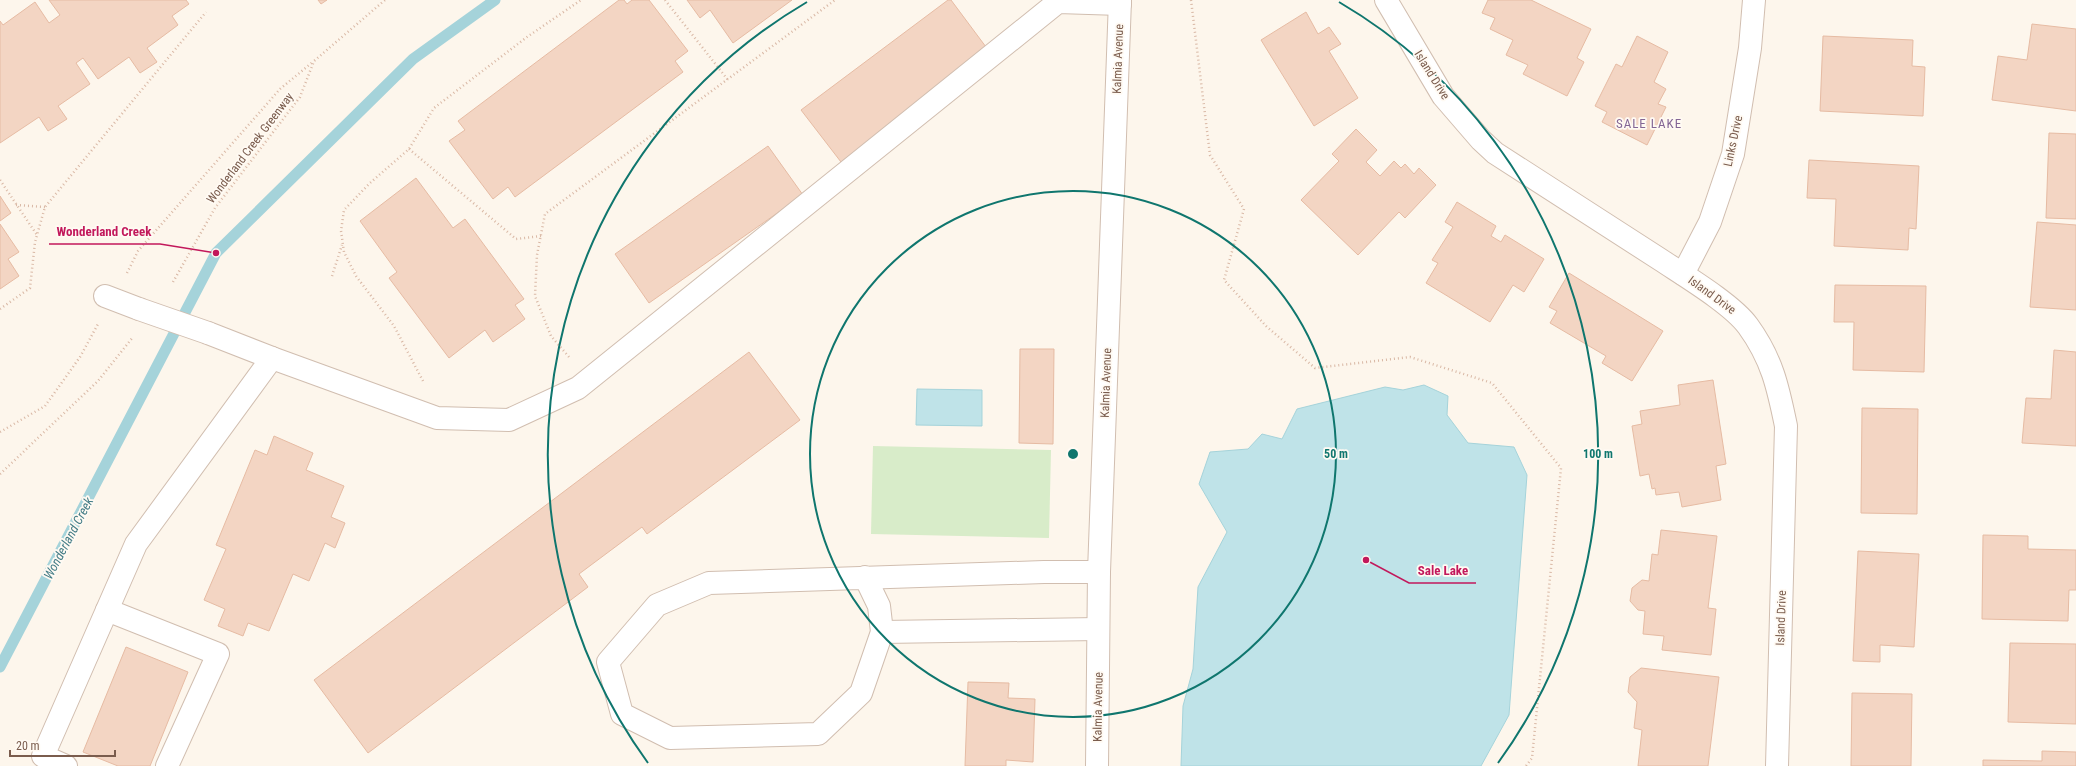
<svg xmlns="http://www.w3.org/2000/svg" width="2076" height="766" font-family="'Roboto Condensed',sans-serif">
<style>
.green{fill:#d8ecc9}
.water{fill:#bfe3e8;stroke:#a5d3da}
.lines{fill:none;stroke-linecap:round;stroke-linejoin:round}
.stream{stroke:#a5d3da;stroke-width:11}
.building{fill:#f3d5c3;stroke:#e6bba3}
.minor-casing{stroke:#d1beb0;stroke-width:24}
.path{stroke:#d9b8a5;stroke-width:2.5;stroke-dasharray:1 3;stroke-linecap:butt}
.minor{stroke:#fff;stroke-width:22}
.minor-bridge-casing{stroke:#d1beb0;stroke-width:24;stroke-linecap:butt}
.minor-bridge{stroke:#fff;stroke-width:22}
.ring{fill:none;stroke:#0f766e;stroke-width:2}
.labels{text-anchor:middle;stroke-width:3.5;stroke-linejoin:round;paint-order:stroke}
.street-label{font-size:12px;fill:#7a5c4d;stroke:#fffaf3}
.neighbourhood-label{font-size:13px;letter-spacing:1px;fill:#846695;stroke:#fffaf3}
.water-label{font-size:13px;font-style:italic;fill:#437c86;stroke:#fffaf3}
.centre{fill:#0f766e;stroke:#fffaf3;stroke-width:2}
.ring-label{font-size:12px;text-anchor:middle;font-weight:bold;fill:#0f766e;stroke:#fffaf3;stroke-width:3.5;stroke-linejoin:round;paint-order:stroke}
.leader{fill:none;stroke:#c2185b;stroke-width:1.5}
.callout-dot{fill:#c2185b;stroke:#fffaf3;stroke-width:1.5}
.callout-label{font-size:13px;text-anchor:middle;font-weight:bold;fill:#c2185b;stroke:#fffaf3;stroke-width:3.5;stroke-linejoin:round;paint-order:stroke}
</style>
<rect width="100%" height="100%" fill="#fdf6ec"/>
<path class="green" d="M873,446l178,4 -2,88 -178,-4z"/>
<g class="water">
<path d="M1424,385l24,11 -1,19 21,28 46,4 13,28 -18,240 -28,51h-300l2,-60 10,-37 5,-82 29,-55 -28,-48 11,-32 38,-3 14,-15 20,5 15,-30 88,-22 18,3z"/>
<path d="M917,389l65,1v36l-66,-1z"/>
</g>
<g class="lines">
<path class="stream" d="M0,667l216,-414 197,-194 82,-59"/>
</g>
<g class="building">
<path d="M49,0h137l3,4 -17,12 6,9 -31,23 10,14 -17,11 -11,-16 -31,22 -15,-21 -7,5 14,21 -32,22 9,13 -19,12 -9,-14 -39,26v-122l3,4 32,-23 14,21 11,-8z"/>
<path d="M318,0h9l-6,4z"/>
<path d="M619,0h5l3,4 5,-4h17l39,51 -13,10 8,11 -168,125 -7,-10 -15,12 -44,-58 16,-11 -7,-9z"/>
<path d="M687,0h105l-59,43 -23,-33 -10,8z"/>
<path d="M948,0h3l38,51 -148,111 -40,-52z"/>
<path d="M1488,0h43l60,29 -14,29 7,4 -17,34 -44,-22 5,-9 -22,-10 7,-15 -23,-11 5,-11 -13,-5z"/>
<path d="M1306,12l12,22 11,-7 12,17 -12,7 29,47 -44,28 -53,-86z"/>
<path d="M2032,24l44,5v82l-84,-11 6,-44 29,4z"/>
<path d="M1637,36l31,16 -14,30 12,7 -8,15 8,3 -19,38 -45,-23 5,-10 -12,-6 21,-42 6,3z"/>
<path d="M1823,36l90,4 -1,26 13,1 -2,49 -103,-5z"/>
<path d="M1356,129l21,21 -11,12 14,14 14,-15 7,7 4,-4 9,10 5,-6 17,17 -31,33 -6,-6 -41,43 -57,-55 38,-39 -7,-7z"/>
<path d="M2049,133l27,1v85l-30,-1z"/>
<path d="M768,146l35,49 -154,108 -34,-49z"/>
<path d="M1809,160l110,6 -3,63 -7,-1 -1,22 -74,-4 2,-47 -29,-1z"/>
<path d="M416,178l37,50 12,-9 59,80 -9,6 10,14 -32,23 -8,-12 -36,28 -60,-80 8,-6 -37,-51z"/>
<path d="M0,196l11,17 -11,8z"/>
<path d="M1457,202l39,24 -5,10 10,6 4,-7 39,24 -20,33 -11,-7 -23,37 -64,-39 12,-20 -6,-3 21,-33 -8,-5z"/>
<path d="M2037,222l39,3v85l-46,-3z"/>
<path d="M0,224l19,28 -11,7 11,17 -19,13z"/>
<path d="M1569,273l94,58 -31,50 -30,-18 4,-7 -56,-33 7,-12 -8,-4z"/>
<path d="M1835,285l91,1 -2,86 -71,-2 1,-48h-20z"/>
<path d="M1020,349h34l-1,95 -34,-1z"/>
<path d="M2054,350l22,2v94l-54,-3 4,-45 25,1z"/>
<path d="M749,352l51,68 -153,114 -5,-7 -63,47 9,13 -220,166 -54,-73z"/>
<path d="M1713,380l13,84 -10,2 5,34 -39,7 -3,-15 -23,3 -1,-7 -3,1 -3,-15 -9,2 -8,-50 10,-2 -2,-13 40,-6 -2,-20z"/>
<path d="M1862,408l56,1 -1,105 -56,-1z"/>
<path d="M274,436l39,17 -7,17 38,16 -13,31 14,6 -10,25 -10,-5 -16,38 -16,-7 -24,57 -21,-8 -5,13 -25,-10 7,-17 -21,-9 22,-51 -10,-4 39,-95 12,5z"/>
<path d="M1661,530l56,6 -9,72 8,1 -5,46 -49,-5 2,-14 -21,-2 2,-23 -7,-1 -8,-9 2,-13 10,-8 7,1 3,-27 6,1z"/>
<path d="M1983,535l45,1v13l48,1v40h-7l-1,31 -86,-2z"/>
<path d="M1858,551l61,3 -5,93 -34,-2v17l-27,-1z"/>
<path d="M2010,643l66,1v80l-68,-2z"/>
<path d="M126,647l62,25 -38,94h-32l-35,-14z"/>
<path d="M1641,668l78,9 -11,89h-70l4,-36 -8,-2 3,-26 -9,-10 2,-15z"/>
<path d="M968,682l41,1 -1,15 27,1 -2,63 -27,-2v6h-41z"/>
<path d="M1852,693l60,1 -1,72h-60z"/>
<path d="M2042,751l34,1v14h-93v-6l59,1z"/>
</g>
<g class="lines">
<defs>
<g id="minor">
<path d="M1386,0l57,96 38,44 14,13c56,36 111,72 166,107 24,16 71,44 87,66 24,33 30,61 38,100l-9,340"/>
<path d="M1683,274l27,-52 23,-68 17,-106 4,-48"/>
<path d="M105,296l34,13"/>
<path d="M208,333l64,25 165,60 72,2 69,-32 480,-386 62,2"/>
<path d="M865,577l14,29 3,26 -21,61 -43,41 -148,4 -48,-24 -14,-52 49,-57 52,-22 335,-11h55"/>
<path d="M107,610l111,44 -51,112"/>
<path d="M882,632l216,-3"/>
<path d="M66,766l-23,-10 93,-212 136,-186"/>
<path d="M1097,766l2,-194 21,-572"/>
</g>
</defs>
<use href="#minor" class="minor-casing"/>
<g class="path">
<path d="M665,0l63,80"/>
<path d="M1191,0l19,155 34,54 -20,71 42,46 49,42 95,-11 82,26 69,85 -29,290 -6,8"/>
<path d="M409,149l107,90 25,-3"/>
<path d="M0,180l37,55"/>
<path d="M16,205l29,2"/>
<path d="M127,273l11,-22 142,-162 34,-28"/>
<path d="M332,276l10,-31"/>
<path d="M173,282l42,-74 85,-111 14,-36 71,-61"/>
<path d="M0,309l30,-21 5,-46 10,-35 161,-195"/>
<path d="M569,357l-18,-21 -16,-40 2,-41 8,-41 290,-214"/>
<path d="M423,381l-29,-55 -38,-50 -12,-24 -3,-21 3,-21 26,-27 39,-34 25,-41 93,-71 54,-37"/>
<path d="M0,432l45,-26 35,-49 18,-33"/>
<path d="M0,474l98,-93 35,-44"/>
</g>
<use href="#minor" class="minor"/>
<defs>
<path id="minor-bridge" d="M139,309l69,24"/>
</defs>
<use href="#minor-bridge" class="minor-bridge-casing"/>
<use href="#minor-bridge" class="minor-bridge"/>
</g>
<g class="ring">
<circle cx="1073" cy="454" r="263"/>
<path d="M648 763A525 525 0 0 1 807 2M1339 2A525 525 0 0 1 1498 763"/>
</g>
<g class="labels">
<g class="street-label">
<text transform="translate(1118 59) rotate(-88)" y="4">Kalmia Avenue</text>
<text transform="translate(1432 75) rotate(58)" y="4">Island Drive</text>
<text transform="translate(1733 141) rotate(-78)" y="4">Links Drive</text>
<text transform="translate(250 148) rotate(-53)" y="4">Wonderland Creek Greenway</text>
<text transform="translate(1712 295) rotate(36)" y="4">Island Drive</text>
<text transform="translate(1106 383) rotate(-88)" y="4">Kalmia Avenue</text>
<text transform="translate(1781 618) rotate(-88)" y="4">Island Drive</text>
<text transform="translate(1098 707) rotate(-89)" y="4">Kalmia Avenue</text>
</g>
<g class="neighbourhood-label">
<text x="1649" y="128">SALE LAKE</text>
</g>
<g class="water-label">
<text transform="translate(68 538) rotate(-62)" y="5">Wonderland Creek</text>
</g>
</g>
<circle cx="1073" cy="454" r="6" class="centre"/>
<g class="ring-label">
<text x="1336" y="458">50 m</text>
<text x="1598" y="458">100 m</text>
</g>
<path class="leader" d="M216 253L160 244H49M1366 560L1409 583H1476"/>
<g class="callout-dot">
<circle cx="216" cy="253" r="4"/>
<circle cx="1366" cy="560" r="4"/>
</g>
<g class="callout-label">
<text x="104" y="236">Wonderland Creek</text>
<text x="1443" y="575">Sale Lake</text>
</g>
<path d="M10 750v6h105v-6" fill="none" stroke="#7a5c4d" stroke-width="2"/>
<text x="16" y="750" font-size="12" fill="#7a5c4d" stroke="#fffaf3" stroke-width="3" paint-order="stroke">20 m</text>
</svg>
